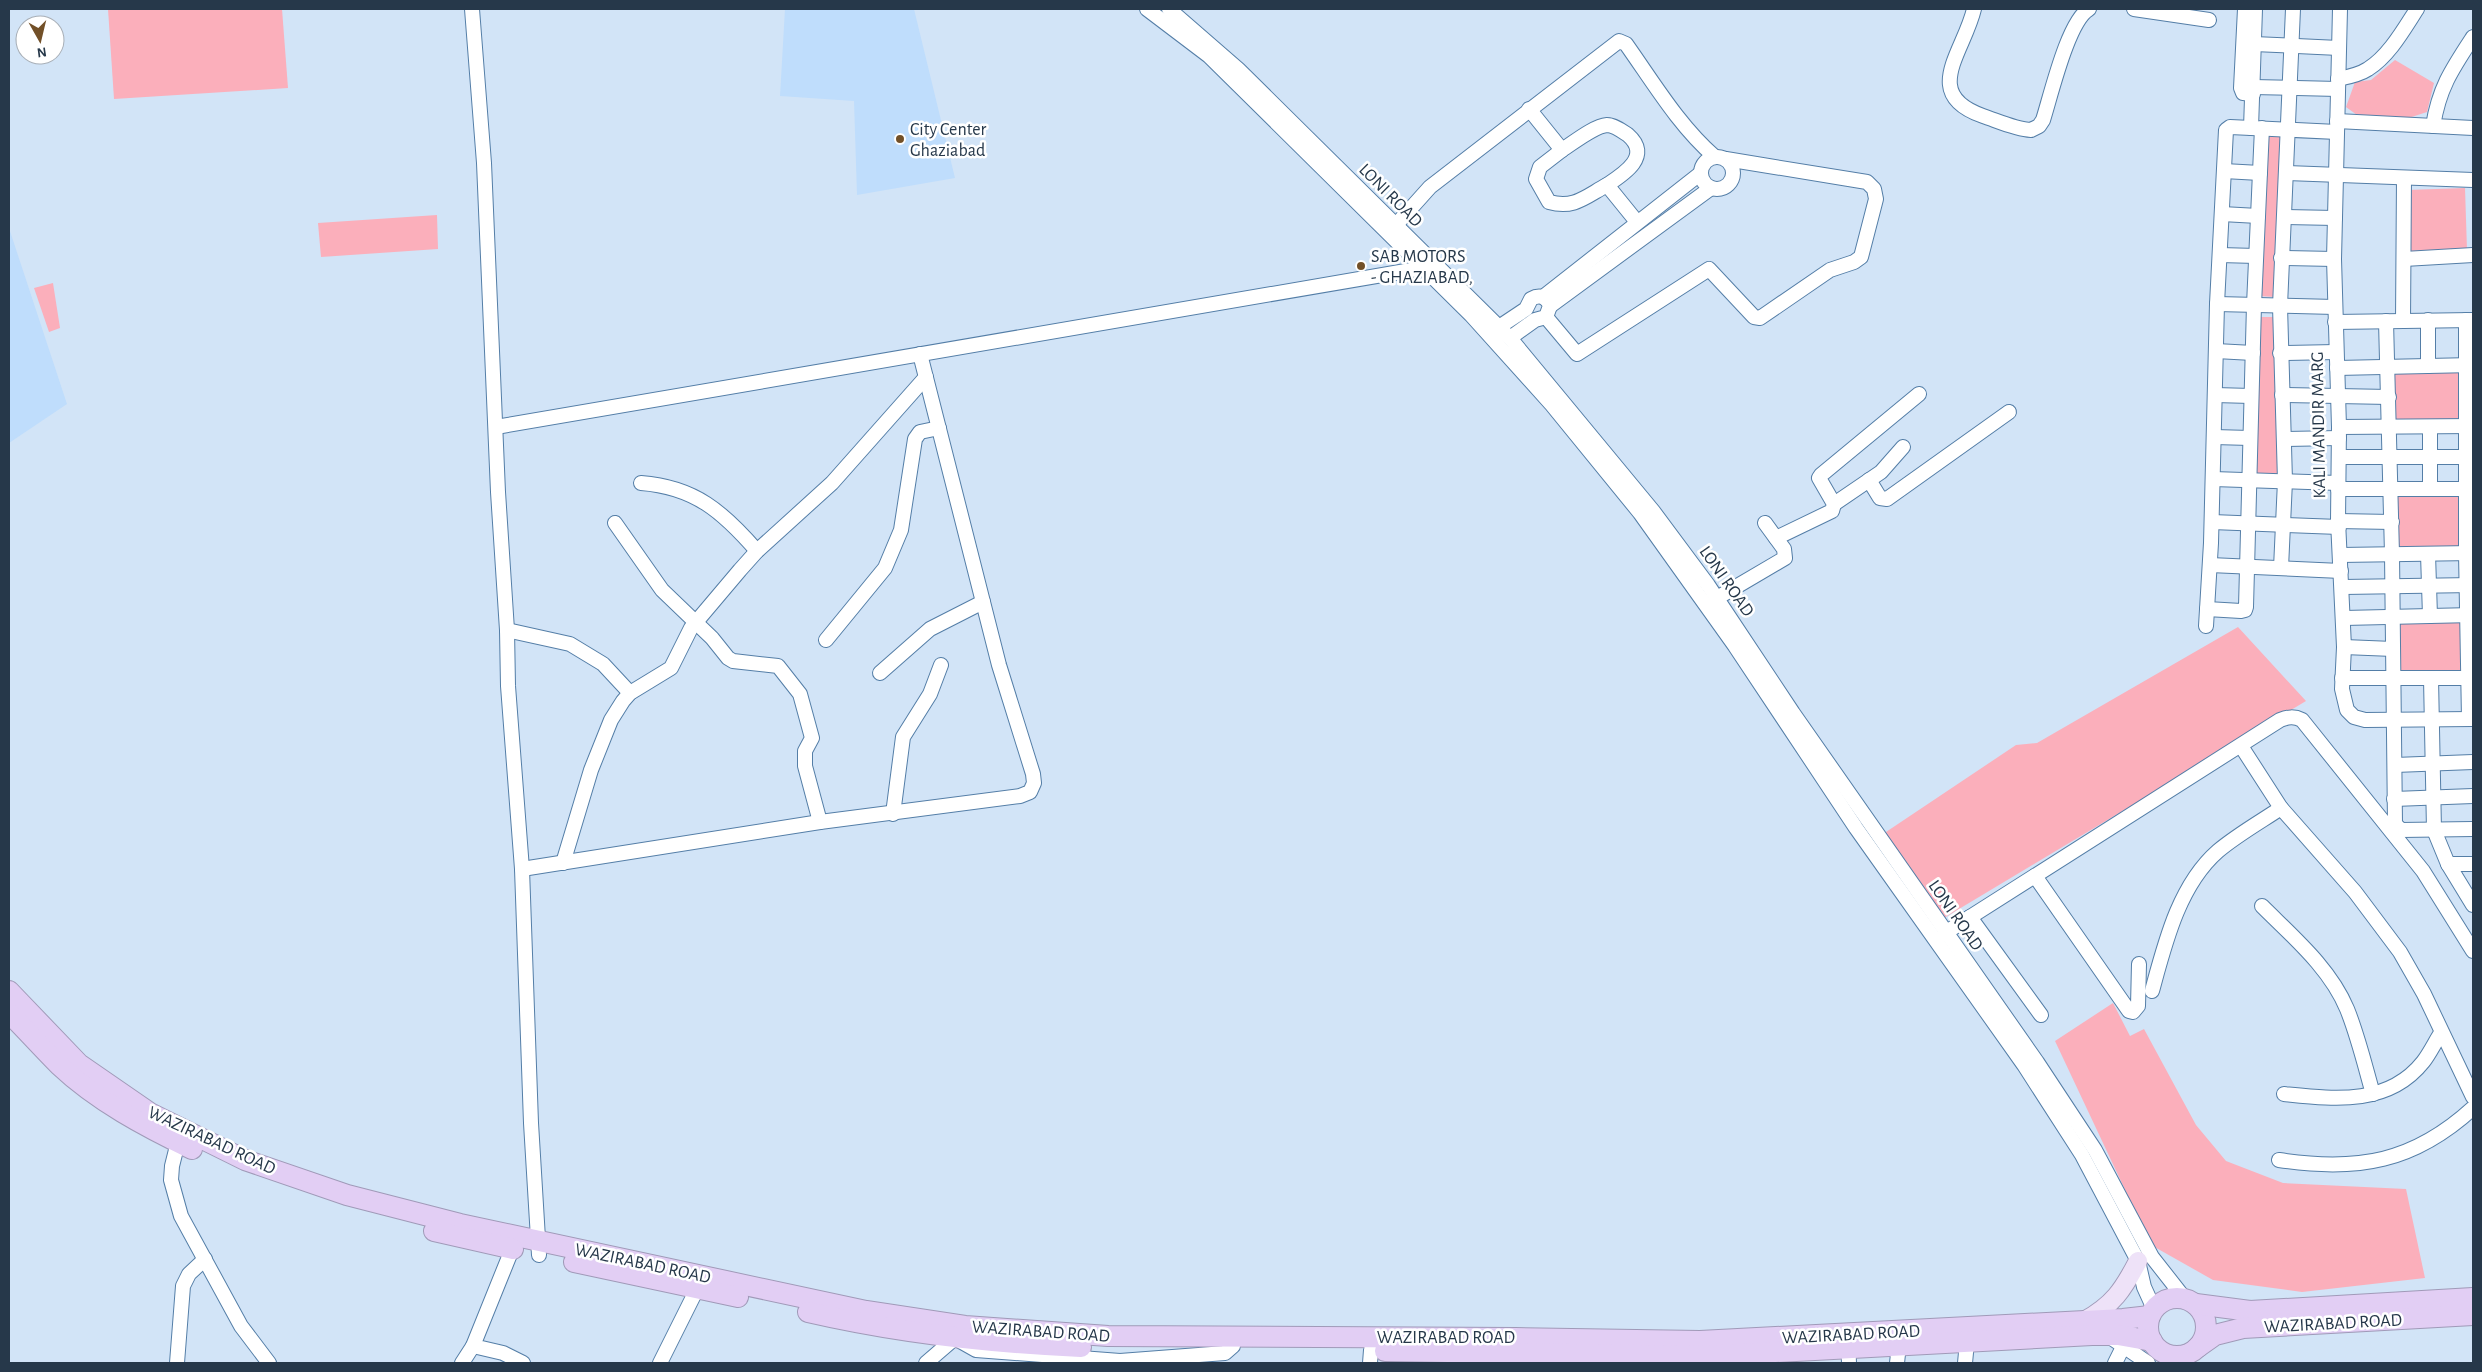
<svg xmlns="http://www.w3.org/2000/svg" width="2482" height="1372" font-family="'Alegreya Sans',sans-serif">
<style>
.built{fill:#bfddfc}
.green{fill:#fbafbb}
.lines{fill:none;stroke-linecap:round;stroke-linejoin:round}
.minor-casing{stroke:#547ea7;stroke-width:16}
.major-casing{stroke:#a09ab8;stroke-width:20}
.highway-casing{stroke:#a09ab8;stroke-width:22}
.minor{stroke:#fff;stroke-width:14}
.major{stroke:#eee2f8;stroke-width:18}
.highway{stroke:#e2cef4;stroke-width:20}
.poi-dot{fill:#725028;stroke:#fff;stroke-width:2}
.labels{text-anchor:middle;stroke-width:5;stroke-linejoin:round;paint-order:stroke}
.poi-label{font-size:18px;fill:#26384a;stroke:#fff;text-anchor:start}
.street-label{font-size:18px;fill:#26384a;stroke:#fff}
</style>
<rect width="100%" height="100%" fill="#d2e4f7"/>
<g class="built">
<path d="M785,9h129l41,169 -98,17 -3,-94 -74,-5z"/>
<path d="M9,228l58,176 -58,39z"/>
</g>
<g class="green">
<path d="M108,9h174l6,79 -174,11z"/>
<path d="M2395,60l39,23 -7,29 -37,12 -33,-9 -11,-8 9,-25 16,-2z"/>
<path d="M2265,133l19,1 -8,163 -19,-1z"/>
<path d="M2465,188l2,62 -59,1 -1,-61z"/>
<path d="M437,215l1,34 -117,8 -3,-34z"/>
<path d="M53,283l7,45 -11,4 -15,-44z"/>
<path d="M2257,317h17l7,160h-30z"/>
<path d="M2391,369h71v54l-70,1z"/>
<path d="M2464,492v55h-71v-54z"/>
<path d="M2394,620h71v54l-71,1z"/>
<path d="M2238,627l68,74 -362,217 -64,-82 136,-91 21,-2z"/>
<path d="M2113,1003l17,33 14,-7 52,96 30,36 57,22 123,6 19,89 -123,14 -89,-12 -62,-35 -96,-204z"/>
</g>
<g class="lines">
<defs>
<g id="minor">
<path d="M472,9l12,154 14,329 9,138 1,56 14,183 9,254 8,132"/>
<path d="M1147,9l62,47 262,259 81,90 88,108 95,133 121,182 168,237 58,90 56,106 6,26 10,22"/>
<path d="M1169,9l69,60 272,269 143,173 55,74 85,128 244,349 58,88 57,107 33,42"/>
<path d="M1974,9c-10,43 -54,85 9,107 15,5 32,13 48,14l8,-4 4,-6c8,-25 25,-99 46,-111"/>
<path d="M2134,9l75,11"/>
<path d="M2245,9l-4,79 2,5 10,1"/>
<path d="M2340,9l-6,250 5,168 -1,94 6,126 -2,42 5,21 7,7 11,3 108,-1"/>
<path d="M2254,44l85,4"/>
<path d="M2338,79c10,-2 21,-4 30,-10 21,-13 36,-40 49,-60"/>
<path d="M2253,87l85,2"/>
<path d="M1529,109l33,41 -22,17 -4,12 13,23c25,7 36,-5 58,-17l30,37"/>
<path d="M2337,121l136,7"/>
<path d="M2433,126c6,-38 19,-57 40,-89"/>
<path d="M2251,128l4,-119"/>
<path d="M1562,150c11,-7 32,-24 45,-25 7,0 15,6 21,10 24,21 -4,39 -21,50"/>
<circle cx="1717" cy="173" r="16"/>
<path d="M2224,171l36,2"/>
<path d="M2287,173l186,7"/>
<path d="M2222,214l36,2"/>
<path d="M2284,217l51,1"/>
<path d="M1395,226l35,-39 189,-146 7,3c27,38 53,82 89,113"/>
<path d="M2220,255l36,1"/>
<path d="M2281,258l53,1"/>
<path d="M2404,259l69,-4"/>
<path d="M1543,297l158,-124"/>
<path d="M2217,304l118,3"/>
<path d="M1550,306l161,-118"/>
<path d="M1546,317l31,37 132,-85 45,48 6,1 70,-48 24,-8 7,-5 15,-58 -2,-10 -7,-7 -141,-23"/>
<path d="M2428,320v46"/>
<path d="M2466,320v233l3,166"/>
<path d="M2386,321l6,233 3,270 6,6 72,-1"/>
<path d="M2403,321l1,-143"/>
<path d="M2335,322l138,-2"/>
<path d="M1499,327l27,-18 5,-10c9,-5 16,-2 19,7l-4,11 -11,3 -25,18"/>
<path d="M2216,351l37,2"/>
<path d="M2280,353l56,-1"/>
<path d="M2337,368l136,-3"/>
<path d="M2215,395l36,1"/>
<path d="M2282,395l107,2"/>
<path d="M496,427l933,-160"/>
<path d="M2339,427l134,-1"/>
<path d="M2430,427v62"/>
<path d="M2214,437l36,1"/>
<path d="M2284,439l55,-1"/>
<path d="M2339,457h134"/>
<path d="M2213,479l125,4"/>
<path d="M1869,480l11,18 7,1 122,-87"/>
<path d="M641,483c54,4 82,29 116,68"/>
<path d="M2338,489h135"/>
<path d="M1834,504l47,-32 22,-25"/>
<path d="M2338,521l54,1"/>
<path d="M2212,522l127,5"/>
<path d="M615,523l47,67 50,48 16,20 5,3 45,5 22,28 12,44 -7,13v15l15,56"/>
<path d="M1776,538l56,-27 2,-7 -15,-26 2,-3 98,-81"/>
<path d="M2428,554l2,62"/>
<path d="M2340,555l133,-2"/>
<path d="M2210,565l131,6"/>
<path d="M2281,568l4,-87 -5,-175 13,-297"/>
<path d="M2343,587l130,-2"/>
<path d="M1717,598l68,-40 -1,-9 -19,-26"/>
<path d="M2207,609l34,2 4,-1 1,-3 8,-302 8,-177"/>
<path d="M2344,618l129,-3"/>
<path d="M2206,626l5,-83 6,-239 9,-174 4,-3 107,5"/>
<path d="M507,630l63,14 33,20 27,29"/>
<path d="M826,640l59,-72 16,-38 14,-91 5,-7 19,-4"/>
<path d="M2344,647l49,2"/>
<path d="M880,673l50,-44 53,-27"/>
<path d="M2342,678h131"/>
<path d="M2431,678l3,152 14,34h25"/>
<path d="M2241,746l40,62 74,84 45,60 24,42 49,103"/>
<path d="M2395,765l78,-3"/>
<path d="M2394,799l79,-3"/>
<path d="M893,814l10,-77 27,-43 11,-29"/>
<path d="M563,863l28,-93 20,-50 12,-19 7,-8 41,-25 20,-40 49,-58 17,-19 75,-68 94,-106"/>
<path d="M2448,864l25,41"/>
<path d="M522,869l298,-47 200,-26 10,-4 4,-9 -1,-9 -34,-109 -79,-311"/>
<path d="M2035,876l94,135 4,1 5,-6 1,-42"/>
<path d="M2262,906c31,31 68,62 85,103 11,27 18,57 26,85"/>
<path d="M1970,917l71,98"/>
<path d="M1945,933l335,-213c8,-3 14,-4 22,0l121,151 50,80"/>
<path d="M2152,991c13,-48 27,-106 66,-140 19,-16 42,-29 63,-43"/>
<path d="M2284,1094c50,5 104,12 139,-32 7,-9 12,-20 18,-29"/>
<path d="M178,1142l-6,24 -1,14 10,36 60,110 28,37"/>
<path d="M2279,1160c79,12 135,2 194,-52"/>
<path d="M515,1242l-42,104 30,7 20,10"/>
<path d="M2107,1335l41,28"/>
<path d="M1848,1339l1,24"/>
<path d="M960,1341l16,9 144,11 105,-8 8,-7"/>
<path d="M177,1363l6,-77 6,-12 16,-15"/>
<path d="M462,1363l11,-17"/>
<path d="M660,1363l37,-74"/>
<path d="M926,1363l29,-25"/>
<path d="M1370,1363l1,-13"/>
<path d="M1897,1363l2,-18"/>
<path d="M1965,1363l2,-21"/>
<path d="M2115,1363l8,-16"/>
</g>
<path id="major" d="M2084,1321c29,-16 39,-31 54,-60"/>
<g id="highway">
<path d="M9,991l70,73 71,49 95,47 102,35 113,29 406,87 99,15 143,10 407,2 185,3 423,-22 27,-3"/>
<path d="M9,1013c17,17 33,35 50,52 38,36 87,62 133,84"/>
<path d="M434,1231l79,18"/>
<path d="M574,1262l164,35"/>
<circle cx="2177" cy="1327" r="29"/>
<path d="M2196,1304l54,7 223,-13"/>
<path d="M808,1312c91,21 181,31 273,35"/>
<path d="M2198,1347l17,-12 28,-7 230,-13"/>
<path d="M1385,1351l317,5 390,-21h26l34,6"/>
</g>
</defs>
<use href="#minor" class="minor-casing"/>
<use href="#major" class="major-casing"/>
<use href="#highway" class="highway-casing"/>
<use href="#minor" class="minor"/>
<use href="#major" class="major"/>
<use href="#highway" class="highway"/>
</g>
<g class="poi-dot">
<circle cx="900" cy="139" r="5"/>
<circle cx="1361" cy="266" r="5"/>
</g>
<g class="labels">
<g class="poi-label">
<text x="910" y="135">City Center<tspan x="910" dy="21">Ghaziabad</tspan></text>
<text x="1371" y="262">SAB MOTORS<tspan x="1371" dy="21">- GHAZIABAD,</tspan></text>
</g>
<g class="street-label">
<text transform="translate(1391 195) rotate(45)" y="6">LONI ROAD</text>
<text transform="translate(2318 425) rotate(-91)" y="6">KALI MANDIR MARG</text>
<text transform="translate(1727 581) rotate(55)" y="6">LONI ROAD</text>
<text transform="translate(1956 915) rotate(55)" y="6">LONI ROAD</text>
<text transform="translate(212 1140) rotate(25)" y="6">WAZIRABAD ROAD</text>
<text transform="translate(643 1263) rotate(12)" y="6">WAZIRABAD ROAD</text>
<text transform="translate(2333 1323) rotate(-3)" y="6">WAZIRABAD ROAD</text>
<text transform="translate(1041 1331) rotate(4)" y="6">WAZIRABAD ROAD</text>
<text transform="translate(1851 1334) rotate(-3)" y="6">WAZIRABAD ROAD</text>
<text x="1446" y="1343">WAZIRABAD ROAD</text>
</g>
</g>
<rect width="2482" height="1372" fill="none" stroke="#26384a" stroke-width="20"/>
<g transform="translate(40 40) rotate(172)"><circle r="24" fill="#ffffff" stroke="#a8afb7"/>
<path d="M0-4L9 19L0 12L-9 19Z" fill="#725028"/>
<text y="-8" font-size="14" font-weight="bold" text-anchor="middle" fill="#26384a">N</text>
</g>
</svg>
